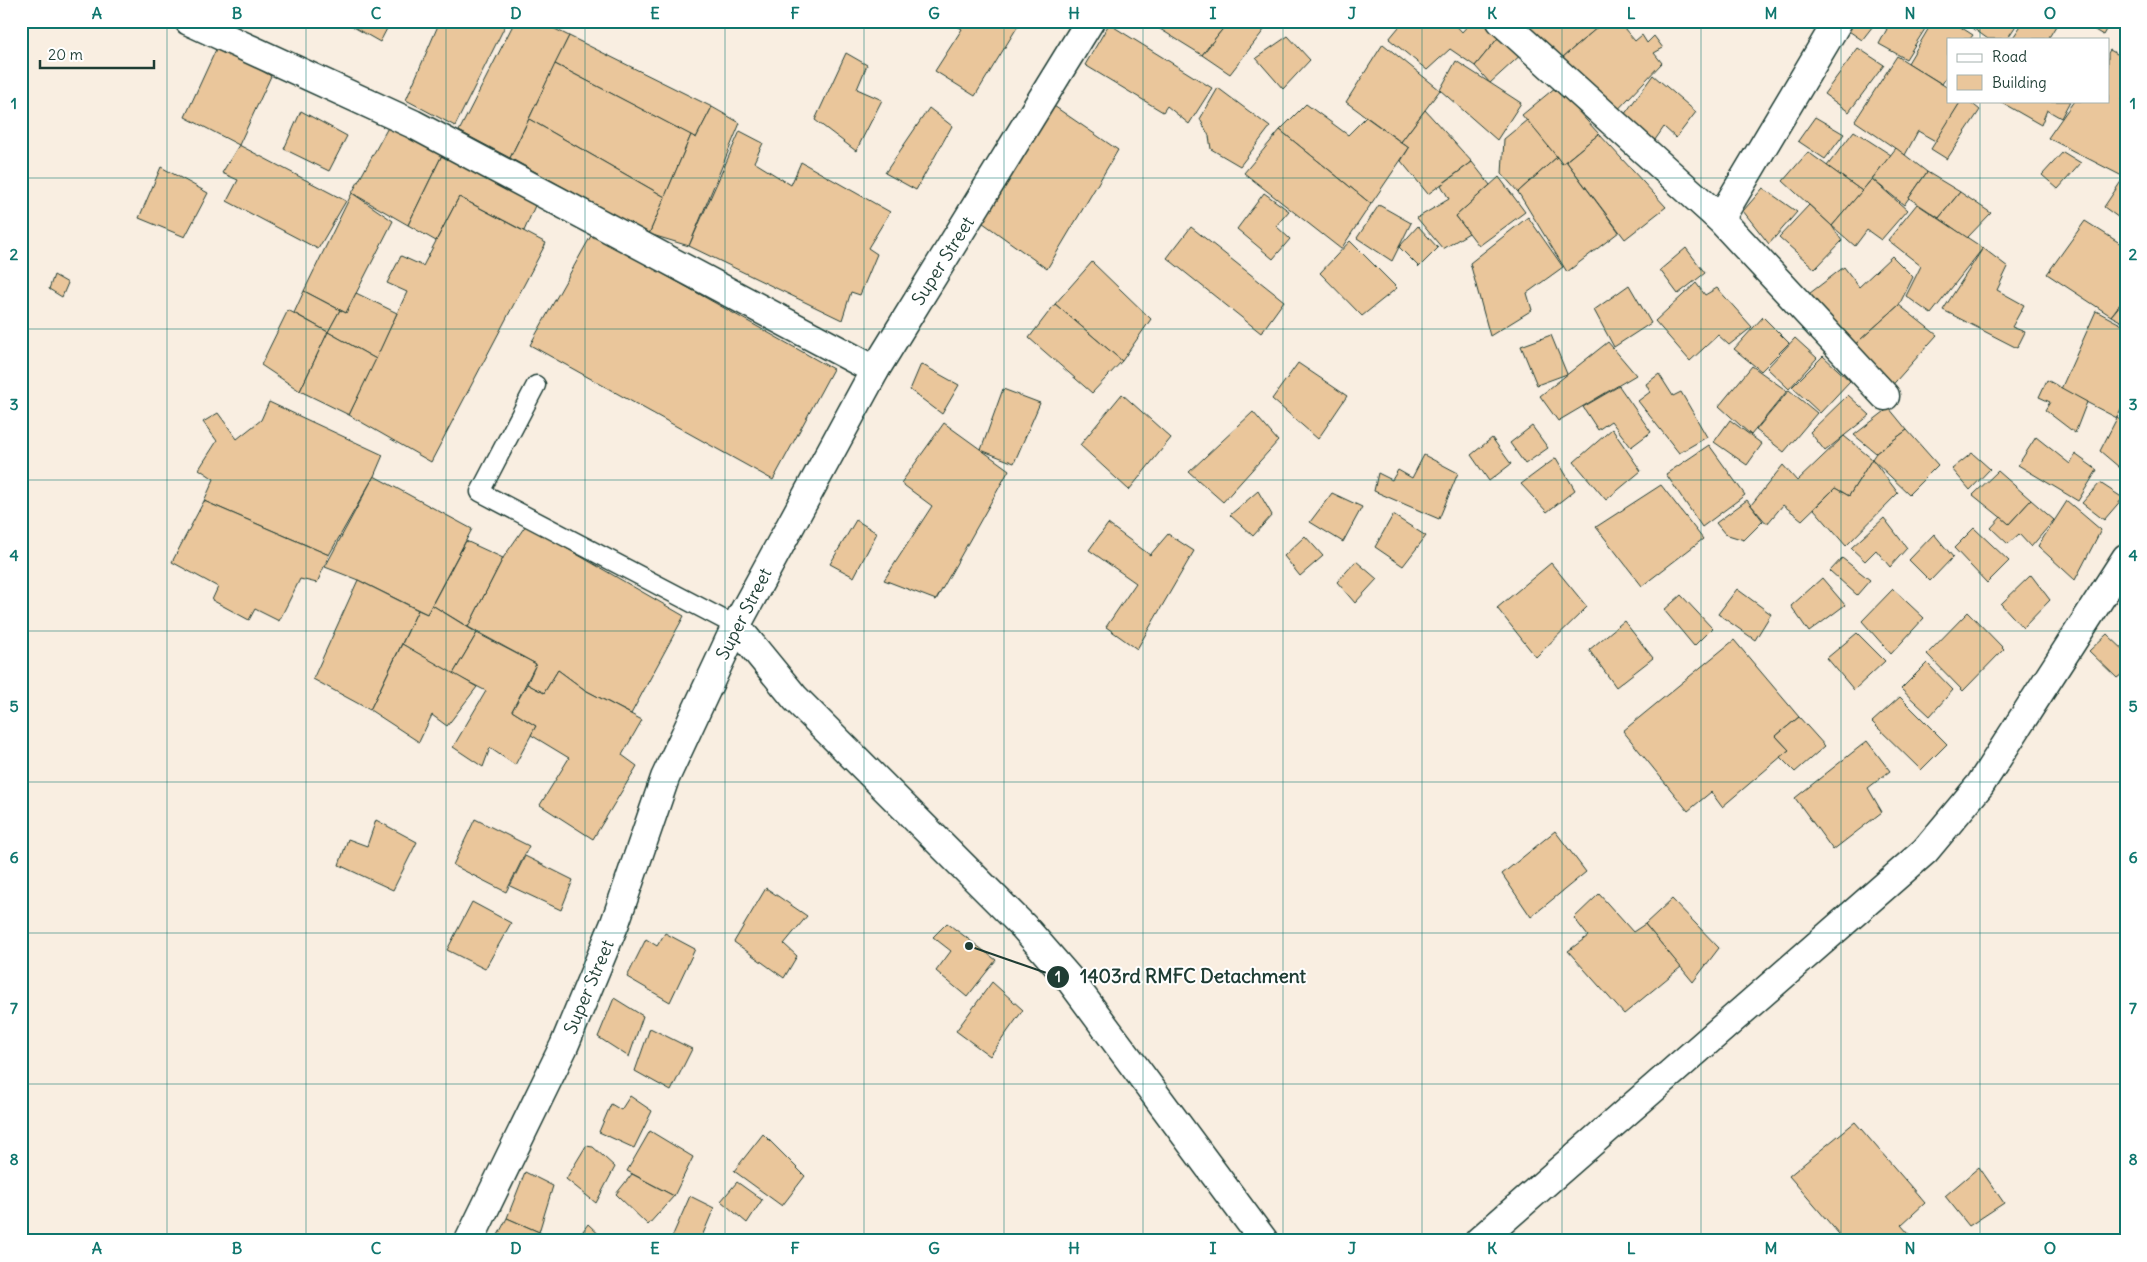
<svg xmlns="http://www.w3.org/2000/svg" width="2147" height="1262" font-family="Delius,sans-serif">
<style>
.building{fill:#eac69b;stroke:#1f3d34}
.lines{fill:none;stroke-linecap:round;stroke-linejoin:round}
.service-casing{stroke:#1f3d34;stroke-width:21}
.minor-casing{stroke:#1f3d34;stroke-width:31}
.tertiary-casing{stroke:#1f3d34;stroke-width:31}
.service{stroke:#fff;stroke-width:18}
.minor{stroke:#fff;stroke-width:28}
.tertiary{stroke:#fff;stroke-width:28}
.grid{fill:none;stroke:#0f766e;stroke-width:1;stroke-opacity:0.55}
.labels{text-anchor:middle;stroke-width:4;stroke-linejoin:round;paint-order:stroke}
.street-label{font-size:18px;fill:#1f3d34;stroke:#fff}
.leader{fill:none;stroke:#1f3d34;stroke-width:2}
.callout-dot{fill:#1f3d34;stroke:#fff;stroke-width:2}
.mark-label{font-size:15px;text-anchor:middle;font-weight:bold;fill:#fff}
.callout-label{font-size:19px;text-anchor:middle;font-weight:bold;fill:#1f3d34;stroke:#fff;stroke-width:4;stroke-linejoin:round;paint-order:stroke}
.neatline{fill:none;stroke:#0f766e;stroke-width:2}
.grid-label{font-size:16px;text-anchor:middle;font-weight:bold;fill:#0f766e}
</style>
<rect width="100%" height="100%" fill="#f9eee1"/>
<filter id="ink" filterUnits="userSpaceOnUse"><feTurbulence type="fractalNoise" baseFrequency=".02" numOctaves="2"/><feDisplacementMap in="SourceGraphic" scale="10" xChannelSelector="R" yChannelSelector="G"/><feConvolveMatrix kernelMatrix="1 2 1 2 8 2 1 2 1" color-interpolation-filters="sRGB"/></filter>
<g filter="url(#ink)">
<g class="building">
<path d="M343,21h48l-11,21z"/>
<path d="M440,21l67,1 -52,104 -49,-26z"/>
<path d="M515,21h24l30,15 -59,122 -51,-27z"/>
<path d="M949,21h72l-46,75 -40,-25 27,-42z"/>
<path d="M1147,21h82l-27,34z"/>
<path d="M1229,21h42l-41,53 -28,-19z"/>
<path d="M1404,21h48l10,11 10,-11h20l11,11 -28,34 -25,-17 -23,21 -38,-31z"/>
<path d="M1514,21h76l8,6 -43,37z"/>
<path d="M1605,21h13l17,20 7,-6 5,8 7,-7 9,12 -9,5 8,10 -51,54 -56,-53z"/>
<path d="M1847,21h83l-24,38 -27,-15 8,-15 -11,-7 -14,18 -19,-13z"/>
<path d="M1933,21h18l22,14 -3,4h-22v36l-6,9 -34,-21z"/>
<path d="M1963,21h56l-12,18h-19z"/>
<path d="M2024,21h35l-11,18h-36z"/>
<path d="M2080,21h31l-8,14z"/>
<path d="M1109,24l103,64 -23,36 -22,-18 -4,6 -78,-47z"/>
<path d="M1503,32l21,20 -34,31 -15,-17z"/>
<path d="M569,36l143,71 -16,31 -141,-74z"/>
<path d="M1288,36l22,24 -27,29 -27,-31z"/>
<path d="M1383,44l57,46 -39,52 -55,-40z"/>
<path d="M218,45l53,31 -32,69 -54,-28z"/>
<path d="M1858,48l26,17 -35,47 -25,-18z"/>
<path d="M2110,50l16,9v32l-5,9 5,3v71l-2,3 -76,-39 26,-37h34v-48z"/>
<path d="M846,53l21,12 -10,24 25,11 -26,51 -41,-31z"/>
<path d="M1897,56l51,32v13h13l-24,41 -19,-11 -13,24 -50,-34z"/>
<path d="M1456,61l65,42 -24,37 -57,-50z"/>
<path d="M555,64l136,71 -26,62 -136,-78z"/>
<path d="M1653,75l43,37 -20,26 -12,-11 -14,20 -31,-25z"/>
<path d="M1556,87l43,47 -37,30 -40,-49z"/>
<path d="M1218,88l52,39 -30,39 -29,-17 -2,-13 -9,-17z"/>
<path d="M1961,101h8l11,9 -33,49 -16,-10z"/>
<path d="M1999,101h71l-9,17 -14,-8 -6,15z"/>
<path d="M1051,104l67,46 -71,119 -68,-49z"/>
<path d="M1306,104l42,31 18,-18 43,31 -38,56 -91,-74z"/>
<path d="M712,107l28,16 -51,123 -40,-12 42,-99 5,3z"/>
<path d="M929,108l23,18 -36,64 -31,-17z"/>
<path d="M1425,110l47,52 -44,32 -27,-33 8,-13 -8,-6z"/>
<path d="M301,111l46,25 -18,35 -45,-22z"/>
<path d="M1815,117l29,17 -19,25 -27,-18z"/>
<path d="M529,119l136,78 -16,37 -139,-76z"/>
<path d="M1527,120l30,37 -39,35 -16,-18 2,-35z"/>
<path d="M391,122l53,29 -36,74 -56,-32z"/>
<path d="M1280,130l91,74 -30,45 -97,-76z"/>
<path d="M740,131l23,12 -9,19 37,23 10,-23 89,50 -22,36 9,6 -17,41 -9,-3 -9,28 -153,-74z"/>
<path d="M1854,131l37,24 -29,36 -35,-25z"/>
<path d="M1599,134l67,73 -41,32 -59,-78z"/>
<path d="M239,145l107,56 -28,48 -91,-48 11,-21 -16,-7z"/>
<path d="M1896,148l31,24 -23,33 -32,-26z"/>
<path d="M444,151l93,50 -13,30 -65,-34 -23,44 -28,-16z"/>
<path d="M1808,152l54,39 -30,35 -49,-45z"/>
<path d="M2063,152l18,11 -23,26 -16,-14z"/>
<path d="M1557,157l5,7 4,-3 53,71 -52,40 -49,-80z"/>
<path d="M1472,162l18,23 -34,31 13,17 -26,16 -26,-31 32,-19 -8,-14z"/>
<path d="M161,167l47,26 -23,44 -46,-19z"/>
<path d="M1927,172l33,20 -21,26 -30,-20z"/>
<path d="M2126,174v49l-22,-16z"/>
<path d="M1499,177l26,35 -46,34 -23,-30z"/>
<path d="M1872,179l35,31 -26,30 -14,-10 -12,16 -23,-20z"/>
<path d="M1763,188l34,24 -28,32 -26,-33z"/>
<path d="M1960,192l31,21 -24,25 -28,-20z"/>
<path d="M352,193l41,28 -47,92 -42,-22z"/>
<path d="M1264,193l25,18 -13,15 14,13 -17,20 -36,-30z"/>
<path d="M459,197l87,46 -115,219 -82,-47 58,-123 -20,-9 14,-27 22,10z"/>
<path d="M1917,204l66,44 -52,66 -25,-18 15,-30 -33,-26z"/>
<path d="M1379,205l32,18 -19,38 -35,-23z"/>
<path d="M1809,205l23,21 10,15 -27,28 -36,-32z"/>
<path d="M1528,217l35,50 -36,26 5,17 -42,26 -20,-73z"/>
<path d="M2085,221l41,26v49l-15,20 -64,-42z"/>
<path d="M1418,226l20,22 -19,19 -20,-20z"/>
<path d="M1191,227l93,74 -23,32 -94,-75z"/>
<path d="M592,234l241,135 -60,111 -243,-135z"/>
<path d="M1350,241l47,47 -35,28 -42,-43z"/>
<path d="M1686,248l19,25 -27,21 -18,-24z"/>
<path d="M1983,248l25,19 -11,23 27,15 -12,22 13,5 -8,16 -74,-38z"/>
<path d="M1892,256l21,21 -14,28 -49,44 -49,-49 43,-33 15,20z"/>
<path d="M1092,262l59,57 -29,42 -67,-57z"/>
<path d="M54,275l14,8 -6,14 -13,-8z"/>
<path d="M1696,283l9,12 12,-7 35,39 -23,18 -11,-10 -28,26 -35,-40z"/>
<path d="M1629,285l22,38 -37,24 -20,-37z"/>
<path d="M304,291l36,19 -12,22 -34,-19z"/>
<path d="M356,293l41,20 -21,46 -48,-27 12,-22 6,3z"/>
<path d="M2126,298v26l-15,-8z"/>
<path d="M1055,304l67,57 -30,32 -63,-55z"/>
<path d="M1899,305l38,30 -49,55 -38,-41z"/>
<path d="M288,310l40,22 -28,59 -39,-26z"/>
<path d="M2096,311l30,16v73l-9,18 -56,-29z"/>
<path d="M1763,317l26,26 -28,28 -27,-22z"/>
<path d="M328,332l48,27 -27,56 -49,-24z"/>
<path d="M1551,335l16,39 -30,11 -16,-39z"/>
<path d="M1795,338l22,20 -28,31 -22,-21z"/>
<path d="M1608,342l28,33 -78,46 -18,-25z"/>
<path d="M1823,356l27,25 -30,32 -28,-26z"/>
<path d="M1298,363l49,33 -29,43 -46,-40z"/>
<path d="M921,364l38,21 -17,29 -32,-24z"/>
<path d="M1752,366l35,25 -36,44 -32,-29z"/>
<path d="M1659,374l14,22 8,-4 26,45 -28,16 -41,-52 12,-9 -4,-8z"/>
<path d="M2047,380l40,22 -12,31 -30,-23 5,-8 -11,-5z"/>
<path d="M1619,386l32,46 -20,15 -20,-26 -13,9 -15,-23z"/>
<path d="M1003,389l37,14 -26,60 -33,-13z"/>
<path d="M1789,390l28,23 -33,39 -28,-22z"/>
<path d="M1122,394l49,44 -42,52 -49,-45z"/>
<path d="M1848,395l22,20 -45,36 -15,-19z"/>
<path d="M269,402l114,53 -9,21 -45,79 -125,-54 10,-22 -15,-10 18,-28 -14,-19 15,-9 19,26 24,-19z"/>
<path d="M1889,408l18,22 -31,23 -22,-18z"/>
<path d="M1253,412l25,29 -55,61 -34,-30z"/>
<path d="M2117,418l9,6v49l-26,-22z"/>
<path d="M1730,420l32,24 -15,21 -33,-23z"/>
<path d="M944,423l65,47 -73,130 -52,-20 48,-74 -31,-23z"/>
<path d="M1532,426l16,22 -23,16 -15,-21z"/>
<path d="M1612,429l29,42 -35,29 -32,-38z"/>
<path d="M1907,430l31,35 -29,29 -37,-35 4,-6z"/>
<path d="M1844,436l28,23 -23,37 -14,-8 -33,32 -19,-15 -16,19 -16,-19 32,-40 14,16z"/>
<path d="M2036,437l34,27 5,-10 22,16 -19,31 -60,-36z"/>
<path d="M1492,438l19,26 -22,17 -18,-26z"/>
<path d="M1709,445l36,50 -43,32 -36,-53z"/>
<path d="M1972,453l18,16 -20,21 -18,-21z"/>
<path d="M1424,455l34,18 -19,46 -65,-28 4,-18 14,7 6,-10 14,8z"/>
<path d="M1556,458l19,32 -28,22 -26,-28z"/>
<path d="M1872,459l26,34 -52,53 -32,-37 21,-21 14,8z"/>
<path d="M1998,471l33,29 -22,24 -36,-29z"/>
<path d="M374,476l98,53 -45,85 -69,-34 -33,-13z"/>
<path d="M2100,483l23,15 -19,22 -22,-17z"/>
<path d="M1661,485l42,54 -61,47 -46,-59z"/>
<path d="M1258,491l14,24 -19,21 -23,-21z"/>
<path d="M1332,493l30,14 -19,35 -33,-20z"/>
<path d="M1747,500l16,21 -19,19 -19,-6 -9,-11z"/>
<path d="M2031,500l23,20 -23,27 -12,-13 -11,10 -17,-16 10,-11 8,7z"/>
<path d="M204,501l125,54 -12,28 -17,-4 -21,42 -24,-12 -6,11 -37,-20 6,-13 -46,-25z"/>
<path d="M2067,501l34,29 -26,50 -37,-34z"/>
<path d="M1393,515l33,21 -23,30 -28,-19z"/>
<path d="M1884,518l23,30 -17,19 -14,-17 -11,11 -14,-13z"/>
<path d="M856,520l21,13 -23,44 -24,-13z"/>
<path d="M1108,524l42,31 18,-21 26,17 -57,98 -31,-22 30,-44 -47,-33z"/>
<path d="M526,525l158,91 -53,98 -46,-24 -27,-20 -14,23 -17,-9 9,-20 -68,-37 35,-69z"/>
<path d="M1974,528l35,33 -22,22 -33,-35z"/>
<path d="M1934,534l19,23 -23,24 -21,-21z"/>
<path d="M1305,536l18,20 -23,20 -16,-20z"/>
<path d="M466,541l37,17 -35,69 -36,-22z"/>
<path d="M1842,558l28,22 -13,15 -27,-24z"/>
<path d="M1356,561l21,18 -22,24 -18,-21z"/>
<path d="M1551,563l36,44 -51,50 -39,-49z"/>
<path d="M2031,575l19,25 -27,28 -22,-24z"/>
<path d="M1822,578l23,27 -36,27 -18,-26z"/>
<path d="M358,580l60,30 -48,100 -57,-31z"/>
<path d="M1737,589l34,25 -16,26 -37,-26z"/>
<path d="M1893,589l31,29 -33,36 -29,-33z"/>
<path d="M1681,595l31,33 -18,18 -30,-36z"/>
<path d="M432,605l45,28 -24,41 -51,-30 16,-34 9,4z"/>
<path d="M1968,612l36,37 -41,42 -36,-37z"/>
<path d="M1624,621l29,37 -37,29 -27,-37z"/>
<path d="M477,633l59,31 -24,47 24,15 -21,39 -25,-17 -7,19 -30,-20 33,-56 -33,-17z"/>
<path d="M1857,633l28,28 -31,29 -27,-32z"/>
<path d="M2107,634l19,18v19l-9,7 -28,-27z"/>
<path d="M1734,640l65,77 -23,19 13,14 -67,57 -11,-15 -23,19 -65,-80z"/>
<path d="M402,644l75,43 -30,39 -15,-11 -13,27 -49,-32z"/>
<path d="M1927,663l26,27 -23,26 -29,-27z"/>
<path d="M558,670l27,20 57,30 -20,35 15,11 -44,73 -53,-34 29,-47 -38,-23 5,-9 -24,-15 15,-27 17,9z"/>
<path d="M1900,697l47,47 -26,26 -49,-48z"/>
<path d="M1799,717l26,29 -30,26 -15,-15 9,-7 -13,-14z"/>
<path d="M1867,741l23,30 -22,17 14,24 -49,38 -38,-52z"/>
<path d="M475,819l54,27 -23,46 -53,-27z"/>
<path d="M376,820l41,22 -24,48 -54,-25 9,-26 19,7z"/>
<path d="M1555,831l31,41 -55,45 -29,-43z"/>
<path d="M525,856l48,24 -12,30 -51,-24z"/>
<path d="M766,888l41,28 -23,28 13,12 -13,22 -50,-36z"/>
<path d="M1599,894l34,38 12,-8 36,43 -57,47 -56,-63 20,-15 -14,-18z"/>
<path d="M1672,899l47,49 -26,34 -48,-58z"/>
<path d="M472,902l39,21 -26,46 -38,-19z"/>
<path d="M947,923l49,37 -29,37 -31,-26 15,-20 -18,-14z"/>
<path d="M665,933l30,16 -25,53 -43,-25 19,-38 11,7z"/>
<path d="M992,982l31,28 -33,46 -34,-25z"/>
<path d="M614,998l29,18 -14,41 -31,-20z"/>
<path d="M650,1028l42,21 -21,42 -36,-20z"/>
<path d="M630,1096l22,15 -18,37 -35,-16 12,-28 10,6z"/>
<path d="M1855,1122l70,81 -24,22 14,16h-70l-56,-65z"/>
<path d="M650,1131l43,26 -19,39 -47,-25z"/>
<path d="M763,1134l42,42 -23,30 -48,-35z"/>
<path d="M586,1146l7,1 22,20 -19,36 -30,-24z"/>
<path d="M1979,1167l25,36 -35,23 -24,-30z"/>
<path d="M525,1172l28,14 -14,46 -32,-14z"/>
<path d="M632,1174l42,22 -26,29 -32,-31z"/>
<path d="M737,1182l25,18 -15,23 -26,-22z"/>
<path d="M690,1196l24,12 -14,33 -28,-4z"/>
<path d="M507,1218l32,14 16,9h-60z"/>
<path d="M588,1224l18,17h-30z"/>
</g>
<g class="lines">
<defs>
<path id="service" d="M536,385l-56,107 256,134"/>
<g id="minor">
<path d="M189,21l224,103 462,246"/>
<path d="M1501,21l219,198 165,177"/>
<path d="M1720,219l118,-198"/>
<path d="M736,626l59,72 229,229 47,54 193,260"/>
<path d="M1479,1241l446,-390 55,-66 146,-227"/>
</g>
<path id="tertiary" d="M469,1241l95,-195 51,-123 50,-145 71,-152 139,-256 215,-349"/>
</defs>
<use href="#service" class="service-casing"/>
<use href="#minor" class="minor-casing"/>
<use href="#tertiary" class="tertiary-casing"/>
<use href="#service" class="service"/>
<use href="#minor" class="minor"/>
<use href="#tertiary" class="tertiary"/>
</g>
</g>
<path class="grid" d="M167,21v1220M306,21v1220M446,21v1220M585,21v1220M725,21v1220M864,21v1220M1004,21v1220M1143,21v1220M1283,21v1220M1422,21v1220M1562,21v1220M1701,21v1220M1841,21v1220M1980,21v18M1980,101v1140M21,178h2105M21,329h2105M21,480h2105M21,631h2105M21,782h2105M21,933h2105M21,1084h2105"/>
<g class="labels">
<g class="street-label">
<text transform="translate(943 261) rotate(-58)" y="6">Super Street</text>
<text transform="translate(744 614) rotate(-63)" y="6">Super Street</text>
<text transform="translate(589 987) rotate(-67)" y="6">Super Street</text>
</g>
</g>
<path class="leader" d="M969 946L1058 977"/>
<g class="callout-dot">
<circle cx="969" cy="946" r="5"/>
<circle cx="1058" cy="977" r="12"/>
</g>
<g class="mark-label">
<text x="1058" y="982">1</text>
</g>
<g class="callout-label">
<text x="1193" y="983">1403rd RMFC Detachment</text>
</g>
<rect width="2147" height="1262" fill="none" stroke="#fff" stroke-width="55"/>
<rect x="1947" y="38" width="162" height="65" fill="#ffffff" stroke="#a5b1ae"/>
<rect x="1957" y="54" width="25" height="8" fill="#ffffff" stroke="#a5b1ae"/>
<text x="1992" y="62" font-size="15" fill="#1f3d34">Road</text>
<rect x="1957" y="75" width="25" height="15" fill="#eac69b" stroke="#a5b1ae"/>
<text x="1992" y="88" font-size="15" fill="#1f3d34">Building</text>
<path d="M40 60v8h114v-8" fill="none" stroke="#1f3d34" stroke-width="2.5"/>
<text x="48" y="60" font-size="15" fill="#1f3d34" stroke="#ffffff" stroke-width="4" paint-order="stroke">20 m</text>
<rect x="28" y="28" width="2092" height="1206" class="neatline"/>
<g class="grid-label">
<text x="97" y="19">A</text>
<text x="237" y="19">B</text>
<text x="376" y="19">C</text>
<text x="516" y="19">D</text>
<text x="655" y="19">E</text>
<text x="795" y="19">F</text>
<text x="934" y="19">G</text>
<text x="1074" y="19">H</text>
<text x="1213" y="19">I</text>
<text x="1352" y="19">J</text>
<text x="1492" y="19">K</text>
<text x="1631" y="19">L</text>
<text x="1771" y="19">M</text>
<text x="1910" y="19">N</text>
<text x="2050" y="19">O</text>
<text x="14" y="109">1</text>
<text x="2133" y="109">1</text>
<text x="14" y="260">2</text>
<text x="2133" y="260">2</text>
<text x="14" y="410">3</text>
<text x="2133" y="410">3</text>
<text x="14" y="561">4</text>
<text x="2133" y="561">4</text>
<text x="14" y="712">5</text>
<text x="2133" y="712">5</text>
<text x="14" y="863">6</text>
<text x="2133" y="863">6</text>
<text x="14" y="1014">7</text>
<text x="2133" y="1014">7</text>
<text x="14" y="1165">8</text>
<text x="2133" y="1165">8</text>
<text x="97" y="1254">A</text>
<text x="237" y="1254">B</text>
<text x="376" y="1254">C</text>
<text x="516" y="1254">D</text>
<text x="655" y="1254">E</text>
<text x="795" y="1254">F</text>
<text x="934" y="1254">G</text>
<text x="1074" y="1254">H</text>
<text x="1213" y="1254">I</text>
<text x="1352" y="1254">J</text>
<text x="1492" y="1254">K</text>
<text x="1631" y="1254">L</text>
<text x="1771" y="1254">M</text>
<text x="1910" y="1254">N</text>
<text x="2050" y="1254">O</text>
</g>
</svg>
